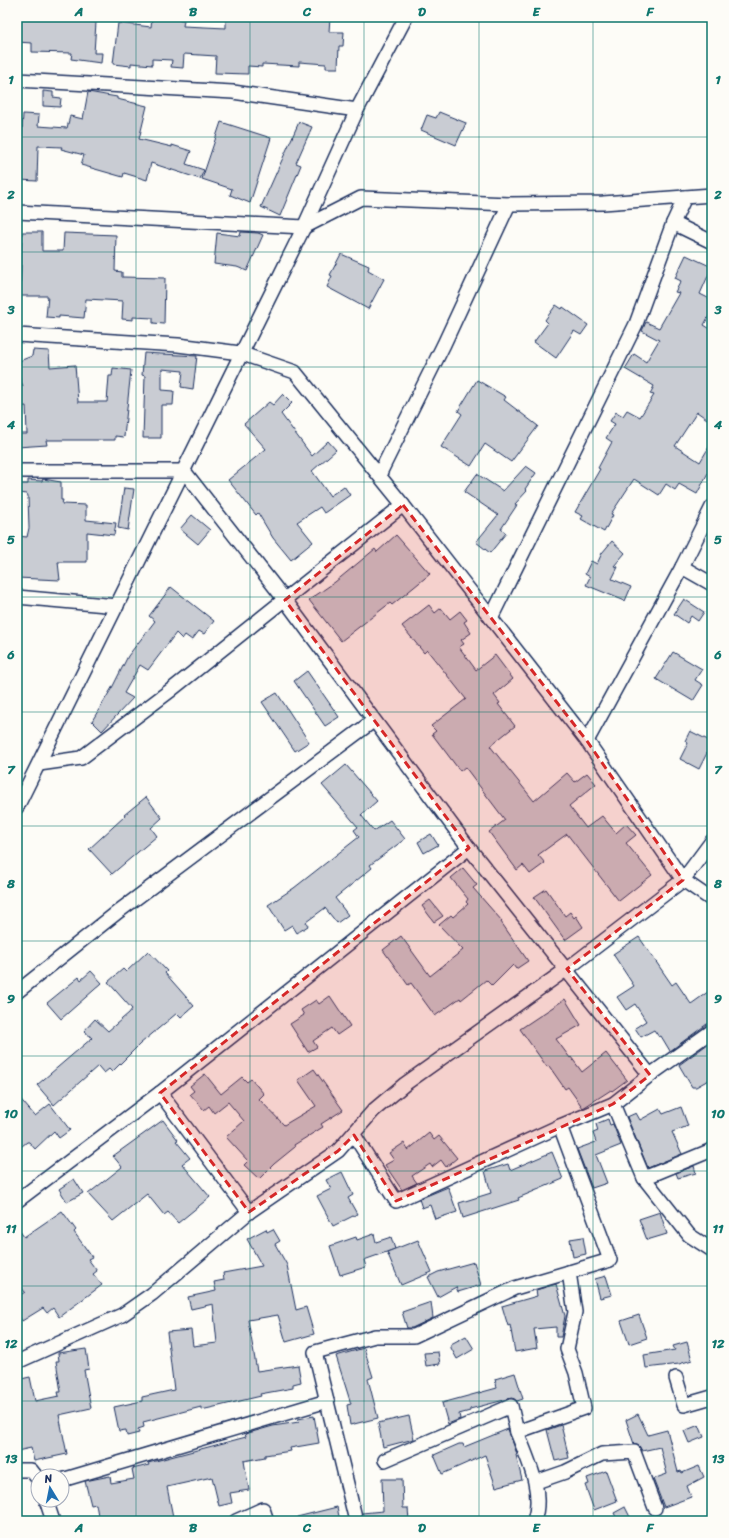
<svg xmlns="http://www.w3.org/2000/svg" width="729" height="1538" font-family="Sriracha,sans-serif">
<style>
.building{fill:#c9ccd3;stroke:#1b2f5e}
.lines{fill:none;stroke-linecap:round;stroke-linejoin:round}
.minor-casing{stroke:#1b2f5e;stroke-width:16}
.minor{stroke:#fdfcf7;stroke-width:13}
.marked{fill:#d62828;fill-opacity:0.2;stroke:#d62828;stroke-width:3;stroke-dasharray:8 5;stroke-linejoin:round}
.grid{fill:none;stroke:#0f766e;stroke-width:1;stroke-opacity:0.55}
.neatline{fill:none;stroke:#0f766e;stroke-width:1.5}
.grid-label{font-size:13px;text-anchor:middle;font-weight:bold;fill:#0f766e}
</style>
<rect width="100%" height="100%" fill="#fdfcf7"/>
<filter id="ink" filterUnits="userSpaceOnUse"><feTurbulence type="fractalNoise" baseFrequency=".025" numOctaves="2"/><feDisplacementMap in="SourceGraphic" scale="8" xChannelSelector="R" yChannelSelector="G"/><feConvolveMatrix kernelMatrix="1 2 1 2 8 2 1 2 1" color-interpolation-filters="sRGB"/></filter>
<g filter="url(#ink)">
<g class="building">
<path d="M33,17h35v3l28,2 -2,31h8l-1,10 -30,-4 1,-6 -40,-1v-9l-15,-1v-24z"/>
<path d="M152,17l32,3 -1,6 43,2v-11h104l-1,15h15l-1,14h-4l-1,22h-12v-4l-27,-2v4l-37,-2v3l-14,-1v8l-33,-1 1,-17 -32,-2 -1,14 -12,-1 1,-7 -20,-1v6l-21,-2v3l-18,-2 5,-41 33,4z"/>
<path d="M43,91l10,1v5l8,1 -1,9 -17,-1z"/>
<path d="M88,92l29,5v2l30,7 -8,33 33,8v-2l19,6 -5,13 18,6 -4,9 -49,-16 -4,17 -23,-7 -1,4 -42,-12 3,-10 -23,-6 1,-2 -24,-1 -1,35 -18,-1 4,-66 16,1 -1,11 29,2 3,-12 13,3z"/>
<path d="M439,112l27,11 -10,22 -35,-15 6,-15 9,3z"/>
<path d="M221,122l50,16 -21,65 -20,-8 2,-6 -30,-10z"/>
<path d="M299,122l13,5 -16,36 5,2 -21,51 -19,-9z"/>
<path d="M22,232h20v19h21l1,-18 52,2 -1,36 7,1v5l43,1 -1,46 -11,-1v-5l-20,-1v3l-11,-1 1,-18 -37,-2 -2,19 -25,-2v2l-13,-1 2,-21h-28z"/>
<path d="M241,232l17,1 5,2 -16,36 -10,-4 -23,-3 3,-31 23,3z"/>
<path d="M341,254l28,12 -1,4 16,9 -16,30 -41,-22 5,-11 -2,-1z"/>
<path d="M686,255l26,12 -12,27 12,6v10l-8,15 8,5v81l-5,8 -10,-7 -22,34 25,16 12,-20v23l-15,29 -18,-10 -4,6 -9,-6 -7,11 -25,-16 -23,35 2,1 -9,17 -23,-13 2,-3 -8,-4 25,-43 -2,-1 14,-26 -6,-4 9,-14 -5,-3 6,-9 7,4 4,-6 13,7 14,-22 -4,-1 4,-8 -29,-17 9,-15 12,8 13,-22 -17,-9 4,-9 13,6 20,-35 -4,-1 6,-11 -6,-3z"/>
<path d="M556,305l6,4 1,-2 25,18 -7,10 -7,-4 -18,27 -22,-16 14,-19 -3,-3z"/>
<path d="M33,350l16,1 1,16 25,-2 3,37h29l2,-26h3l1,-8 18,2 -7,67 -9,-1v4h-69l1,5 -30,2v-13h10l-1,-28 -9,1v-20l6,-1 -6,-14v-10l15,-6z"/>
<path d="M144,353l53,3 -4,33 -12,-2 2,-16 -21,-2v21l12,1 -1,14h-12v33h-18l2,-62 -3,-1z"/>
<path d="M477,380l29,17 -2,3 34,26 -27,36 -26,-18 -14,22 -30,-19 21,-33 -4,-3z"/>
<path d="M283,394l9,9 -11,11 31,42 16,-15 8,9 -24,21 18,25 14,-10 6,9 -26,18 -4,-6 -23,15 16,20 -22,18 -18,-22 -15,-25 -2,2 -28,-35 38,-31 -22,-25 25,-22 4,3z"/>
<path d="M526,466l10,7 -11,16 2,2 -12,13 2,1 -16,24 5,4 -16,20 -14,-11 22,-27 -34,-23 13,-18 26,17z"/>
<path d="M43,479l18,3v18h2l-1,4 24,1v15l30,3 -2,12 -27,-3v30h-29l2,18 -43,-2v-42l10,1 2,-9 -1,-32 -1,-2 -9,-1v-9h10v-4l14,1z"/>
<path d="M124,488l10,1 -6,41 -10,-2z"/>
<path d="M192,515l18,15 -12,14 -18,-15z"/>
<path d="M396,535l34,39 -38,31 -2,-2 -49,38 -32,-41 26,-18 40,-33 2,3z"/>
<path d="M612,541l13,12 -11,13 4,1 -6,12 19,8 -6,14 -39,-16 4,-8 -5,-3 6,-13 6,3 5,-11z"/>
<path d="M171,587l43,34 -10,13 -5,-3 -7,9 -7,-5 -3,4 -6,-6 -28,37 -8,-5 -16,28 9,5 -31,33 -10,-10 21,-35 15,-30 27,-35 -6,-5z"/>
<path d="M684,599l20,13 -6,9 -7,-5 -4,7 -13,-9z"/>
<path d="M429,605l6,8 6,-5 9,11 10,-8 7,9 -3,2 7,11 -10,7 3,4 -5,3 17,23 19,-15 18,24 -19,16 6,8 -2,1 17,22 -25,20 44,55 33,-28 8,9 12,-9 9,11 -27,22 17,22 16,-12 14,17 10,-9 10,11 -10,8 26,32 -33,26 -52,-67 -29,21 7,8 -15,11 -7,-9 -6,5 -28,-38 16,-12 -40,-53 -5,4 -28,-37 4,-3 -5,-5 35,-27 -39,-49 -3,3 -22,-27z"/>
<path d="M673,652l29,17 -7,11 8,5 -10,16 -37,-22z"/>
<path d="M307,671l32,46 -14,9 -31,-45z"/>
<path d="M277,693l32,49 -14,9 -33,-49z"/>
<path d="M690,731l22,11v14l-5,-3 -8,16 -19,-10 8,-16 -3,-2z"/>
<path d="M346,765l31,36 -16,14 13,16 16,-11 15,19 -35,26 2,3 -37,30 13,17 -11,8 -12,-15 -19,14 2,4 -11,7 -5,-8 -8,5 -16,-25 26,-17 65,-51 -5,-7 4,-3 -36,-42z"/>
<path d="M146,797l16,21 -11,10 6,8 -45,38 -23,-25 36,-33 -1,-1z"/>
<path d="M431,834l7,11 -14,8 -6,-11z"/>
<path d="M463,868l14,17 -4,3 29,33 -1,1 27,39 -12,8 -3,-4 -21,21 -6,-6 -25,20 -1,-2 -25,18 -24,-33 -3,2 -25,-35 18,-14 29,40 33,-26 -24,-25 12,-10 2,2 15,-13 -2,-2 2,-3 -17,-21z"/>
<path d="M546,889l19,27 5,-4 4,6 2,-2 7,11 -18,13 -31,-43z"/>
<path d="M430,900l13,16 -9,6 -12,-16z"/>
<path d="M639,937l33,48 4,-3 15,22 21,-15v34l-5,1 -37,27 -9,-15 -2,1 -5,-7 -13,7 -6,-9 11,-7 -11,-17 -9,6 -9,-13 17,-11 -21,-32z"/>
<path d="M148,951l19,20 -2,2 29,33 -13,11 -4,-4 -37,31 -28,28 -3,-3 -5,4 -6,-7 -44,39 -17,-20 55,-47 -8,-7 11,-12 13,12 21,-18 3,-4 -24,-27 15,-13 3,3z"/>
<path d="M91,971l11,12 -41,36 -14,-16 32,-26 2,3z"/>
<path d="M330,996l20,30 -13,9 -5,-7 -19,13 4,6 -9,5 -18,-28 14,-9 -3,-5 15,-10 3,4z"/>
<path d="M565,999l16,26 -25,14 14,19 1,-1 11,15 24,-19 21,27 -15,11 -1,-1 -28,18 -15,-21 -3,2 -16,-23 -2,1 -27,-38z"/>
<path d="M712,1041v37l-16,9h-4l-13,-22z"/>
<path d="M314,1069l29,41 -22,14 2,3 -29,18 1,2 -21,17 -15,15 -15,-14 4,-4 -22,-24 18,-16 -16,-19 -14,11 -5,-7 -5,4 -14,-16 4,-3 -4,-5 15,-12 16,20 21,-17 5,5 4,-3 13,15 -5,5 25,26 32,-19 -18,-26z"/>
<path d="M17,1095l18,21 15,-12 20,26 -11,8 -5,-7 -19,18 -6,-7h-2l-10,8z"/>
<path d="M681,1107l7,19 -16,6 10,22 -34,14 -21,-51 9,-4 4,7 20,-11 3,5z"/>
<path d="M608,1119l2,6 3,-1 8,21 -25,10 11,28 -15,5 -15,-39 19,-7 -3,-9 5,-2 -2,-7z"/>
<path d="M163,1120l15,20 -2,1 14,17 -8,6 28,33 -32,26 -10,-11 -4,3 -17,-21 -34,27 -25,-27 34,-27 -9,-11z"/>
<path d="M429,1133l5,7 5,-4 18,22 -11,9 -5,-7 -9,7 -2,-3 -18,12 5,7 -15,7 -17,-25 9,-5 -5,-7 15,-10 4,7z"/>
<path d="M552,1152l11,27 -45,19 1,2 -56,18 -4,-15 32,-10 -6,-22 23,-7 2,6z"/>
<path d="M694,1166l2,7 -18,5 -2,-5z"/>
<path d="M342,1172l11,23 -5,3 9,16 -24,12 -16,-30 14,-7 -5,-9z"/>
<path d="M74,1179l9,14 -16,9 -8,-13z"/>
<path d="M448,1187l9,25 -22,7 -5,-14 -8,3 -3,-9z"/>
<path d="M62,1211l14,19 -2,2 18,25 -4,2 9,12 -4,3 9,11 -43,32 -6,-9 -6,5 -4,-5 -21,13 -5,-9v-15l8,-5 -8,-10v-55l7,10z"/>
<path d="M660,1212l7,22 -20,6 -8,-21z"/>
<path d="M266,1229l1,3 6,-3 7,12 -5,3 12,21 9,45 10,-3 8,27 -28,8 -8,-27 -30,5 9,51 41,-6 3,17 -8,2v4l-33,6 1,2 -42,10 -18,4v-3l-58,15 1,5 -6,2 1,4 -12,3 -1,-6 -7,1 -5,-24 28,-6v-4l32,-7 -7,-58 24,-2 2,16 24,-3 -4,-39 -22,5 -3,-12 28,-6 -2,-9 10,-2 -1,-7 39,-7 -15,-27z"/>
<path d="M374,1234l2,8 15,-5 4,12 -31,11 2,7 -26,8 -10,-29 26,-9 1,3z"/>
<path d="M583,1237l3,17 -13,3 -3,-18z"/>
<path d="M418,1240l14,32 -31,13 -14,-33z"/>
<path d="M474,1262l7,23 -23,7 -2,-5 -18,10 -10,-20 10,-5z"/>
<path d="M606,1276l6,19 -12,3 -5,-19z"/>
<path d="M556,1284l9,32 -4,21h-5v-10l-22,2 3,19 -22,4 -5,-27 -2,1 -6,-20 35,-10 -1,-6z"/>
<path d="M431,1302l2,16 -21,10h-5l-5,-16z"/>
<path d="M639,1315l8,23 -18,6 -8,-23z"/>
<path d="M466,1336l8,13 -17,10 -6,-11v-4z"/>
<path d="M687,1342l5,18 -13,4 -33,4 -2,-13 31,-5 -2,-4z"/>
<path d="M364,1348l9,29 -5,2 10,39 -28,7 -3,-20 4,-1 -15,-48z"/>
<path d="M86,1349l3,20 -5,1 7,38 -32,7 8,39 -33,7 -3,-13 -14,3v-71l13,-3 5,24 24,-5 -1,-4h3l-5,-31h3l-1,-8z"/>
<path d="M438,1352l2,12 -14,2 -2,-13z"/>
<path d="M515,1373l8,26 -6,2 -4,-3 -5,1 -38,10v2l-11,3 1,5 -12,5 -6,-21 55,-15 -2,-9z"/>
<path d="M638,1414l10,21 19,-5 11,42 3,-1 1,2 17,-7 5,11 -17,9 4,11 -27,10 -11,-28 14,-5 -7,-27 -18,4 -3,-5 -5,-2 -8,-24z"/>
<path d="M314,1416l5,27 -29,5 1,3 -26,4v2l-21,4 5,29 -19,3 2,10 -13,3 -7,-29 -45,10 6,30 -20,4h-54l-3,-17 -5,1 -6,-24 25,-5 1,7 23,-4 -2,-10 17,-4 -1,-2 98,-26 -1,-3 28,-8 26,-4 -1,-3z"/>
<path d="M409,1416l5,23 -31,8 -5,-24z"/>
<path d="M561,1425l8,33 -14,3 -8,-31z"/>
<path d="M699,1425l5,12 -15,6 -5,-12z"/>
<path d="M508,1429l9,25 -1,1 6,25 -26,7 -11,-32 -43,19 -8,-19 25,-11h4l1,3z"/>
<path d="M606,1471l11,30 -23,9 -9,-25 4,-1 -2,-6z"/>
<path d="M382,1479h20l1,29h5l1,13h-45l-2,-8 21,-2z"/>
<path d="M337,1507l3,14h-42l-1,-4z"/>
<path d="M625,1507l7,14h-14l-4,-8z"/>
</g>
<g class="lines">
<defs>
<g id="minor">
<path d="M17,80l216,12 124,18"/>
<path d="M17,212l287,15 57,-29 148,6 94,-1 109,-8"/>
<path d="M673,223l39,19"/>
<path d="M17,335l161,10 62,8 55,19 108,133 184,236 96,139 29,20"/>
<path d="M17,471h167l101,129 184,248 181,227 -37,29 -53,22 50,134 -95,28 -101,48h-39l-60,16 41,169"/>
<path d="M379,475l65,-131 65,-140"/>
<path d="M682,567l30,17"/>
<path d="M17,597l100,9"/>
<path d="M491,618l145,-294 37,-101 12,-26"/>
<path d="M587,741l95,-174 30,-60"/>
<path d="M39,764l42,-6 90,-68 232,-185"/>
<path d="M17,807l287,-580 53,-117 49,-93"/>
<path d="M17,992l102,-81 254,-190"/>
<path d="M650,1075l62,-44"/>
<path d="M160,1093l89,119"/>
<path d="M613,1104l31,74 45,57 23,15"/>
<path d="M354,1135l42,66 164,-75"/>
<path d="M644,1178l68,-28"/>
<path d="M17,1201l143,-108 309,-245"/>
<path d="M17,1362l105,-47 30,-21 97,-82 89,-61 36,-41 31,-26 162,-115 116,-89 29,-39"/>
<path d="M676,1378l8,27 28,-8"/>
<path d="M385,1460l126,-54 6,26"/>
<path d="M17,1470h14l7,9"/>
<path d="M62,1480l265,-79"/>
<path d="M536,1482l29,-10 37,-18 32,-2 21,56"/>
<path d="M46,1500l7,21"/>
<path d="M236,1521l27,-12 4,12"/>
<path d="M534,1521c10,-30 -6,-61 -17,-89l67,-24 -8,-35 -9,-24 8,-37 -6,-40"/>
</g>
</defs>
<use href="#minor" class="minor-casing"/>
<use href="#minor" class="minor"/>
</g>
</g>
<path class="marked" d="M403,505l184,236 96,139 -116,89 83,106 -37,29 -217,97 -42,-66 -16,16 -89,61 -89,-119 309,-245 -184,-248z"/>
<path class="grid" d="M136,17v1504M250,17v1504M364,17v1504M479,17v1504M593,17v1504M17,137h695M17,252h695M17,367h695M17,482h695M17,597h695M17,712h695M17,826h695M17,941h695M17,1056h695M17,1171h695M17,1286h695M17,1401h695"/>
<rect width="729" height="1538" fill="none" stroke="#fdfcf7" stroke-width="44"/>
<g transform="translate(50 1488) rotate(350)"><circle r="19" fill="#fdfcf7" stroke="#a3aaba"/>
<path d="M0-3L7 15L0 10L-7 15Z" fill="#1f6fb2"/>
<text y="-6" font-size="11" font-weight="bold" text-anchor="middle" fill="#1b2f5e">N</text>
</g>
<rect x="22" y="22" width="685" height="1494" class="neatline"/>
<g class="grid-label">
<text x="79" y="16">A</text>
<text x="193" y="16">B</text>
<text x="307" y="16">C</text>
<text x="422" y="16">D</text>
<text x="536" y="16">E</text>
<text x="650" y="16">F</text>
<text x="11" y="84">1</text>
<text x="718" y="84">1</text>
<text x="11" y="199">2</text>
<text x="718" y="199">2</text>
<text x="11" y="314">3</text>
<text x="718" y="314">3</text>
<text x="11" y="429">4</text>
<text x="718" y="429">4</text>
<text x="11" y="544">5</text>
<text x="718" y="544">5</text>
<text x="11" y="659">6</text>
<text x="718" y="659">6</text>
<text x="11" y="774">7</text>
<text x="718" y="774">7</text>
<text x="11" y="888">8</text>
<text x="718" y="888">8</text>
<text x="11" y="1003">9</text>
<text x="718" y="1003">9</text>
<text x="11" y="1118">10</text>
<text x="718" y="1118">10</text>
<text x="11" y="1233">11</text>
<text x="718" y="1233">11</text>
<text x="11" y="1348">12</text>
<text x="718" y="1348">12</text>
<text x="11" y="1463">13</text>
<text x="718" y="1463">13</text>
<text x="79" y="1532">A</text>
<text x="193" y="1532">B</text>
<text x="307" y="1532">C</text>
<text x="422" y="1532">D</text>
<text x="536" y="1532">E</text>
<text x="650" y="1532">F</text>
</g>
</svg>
